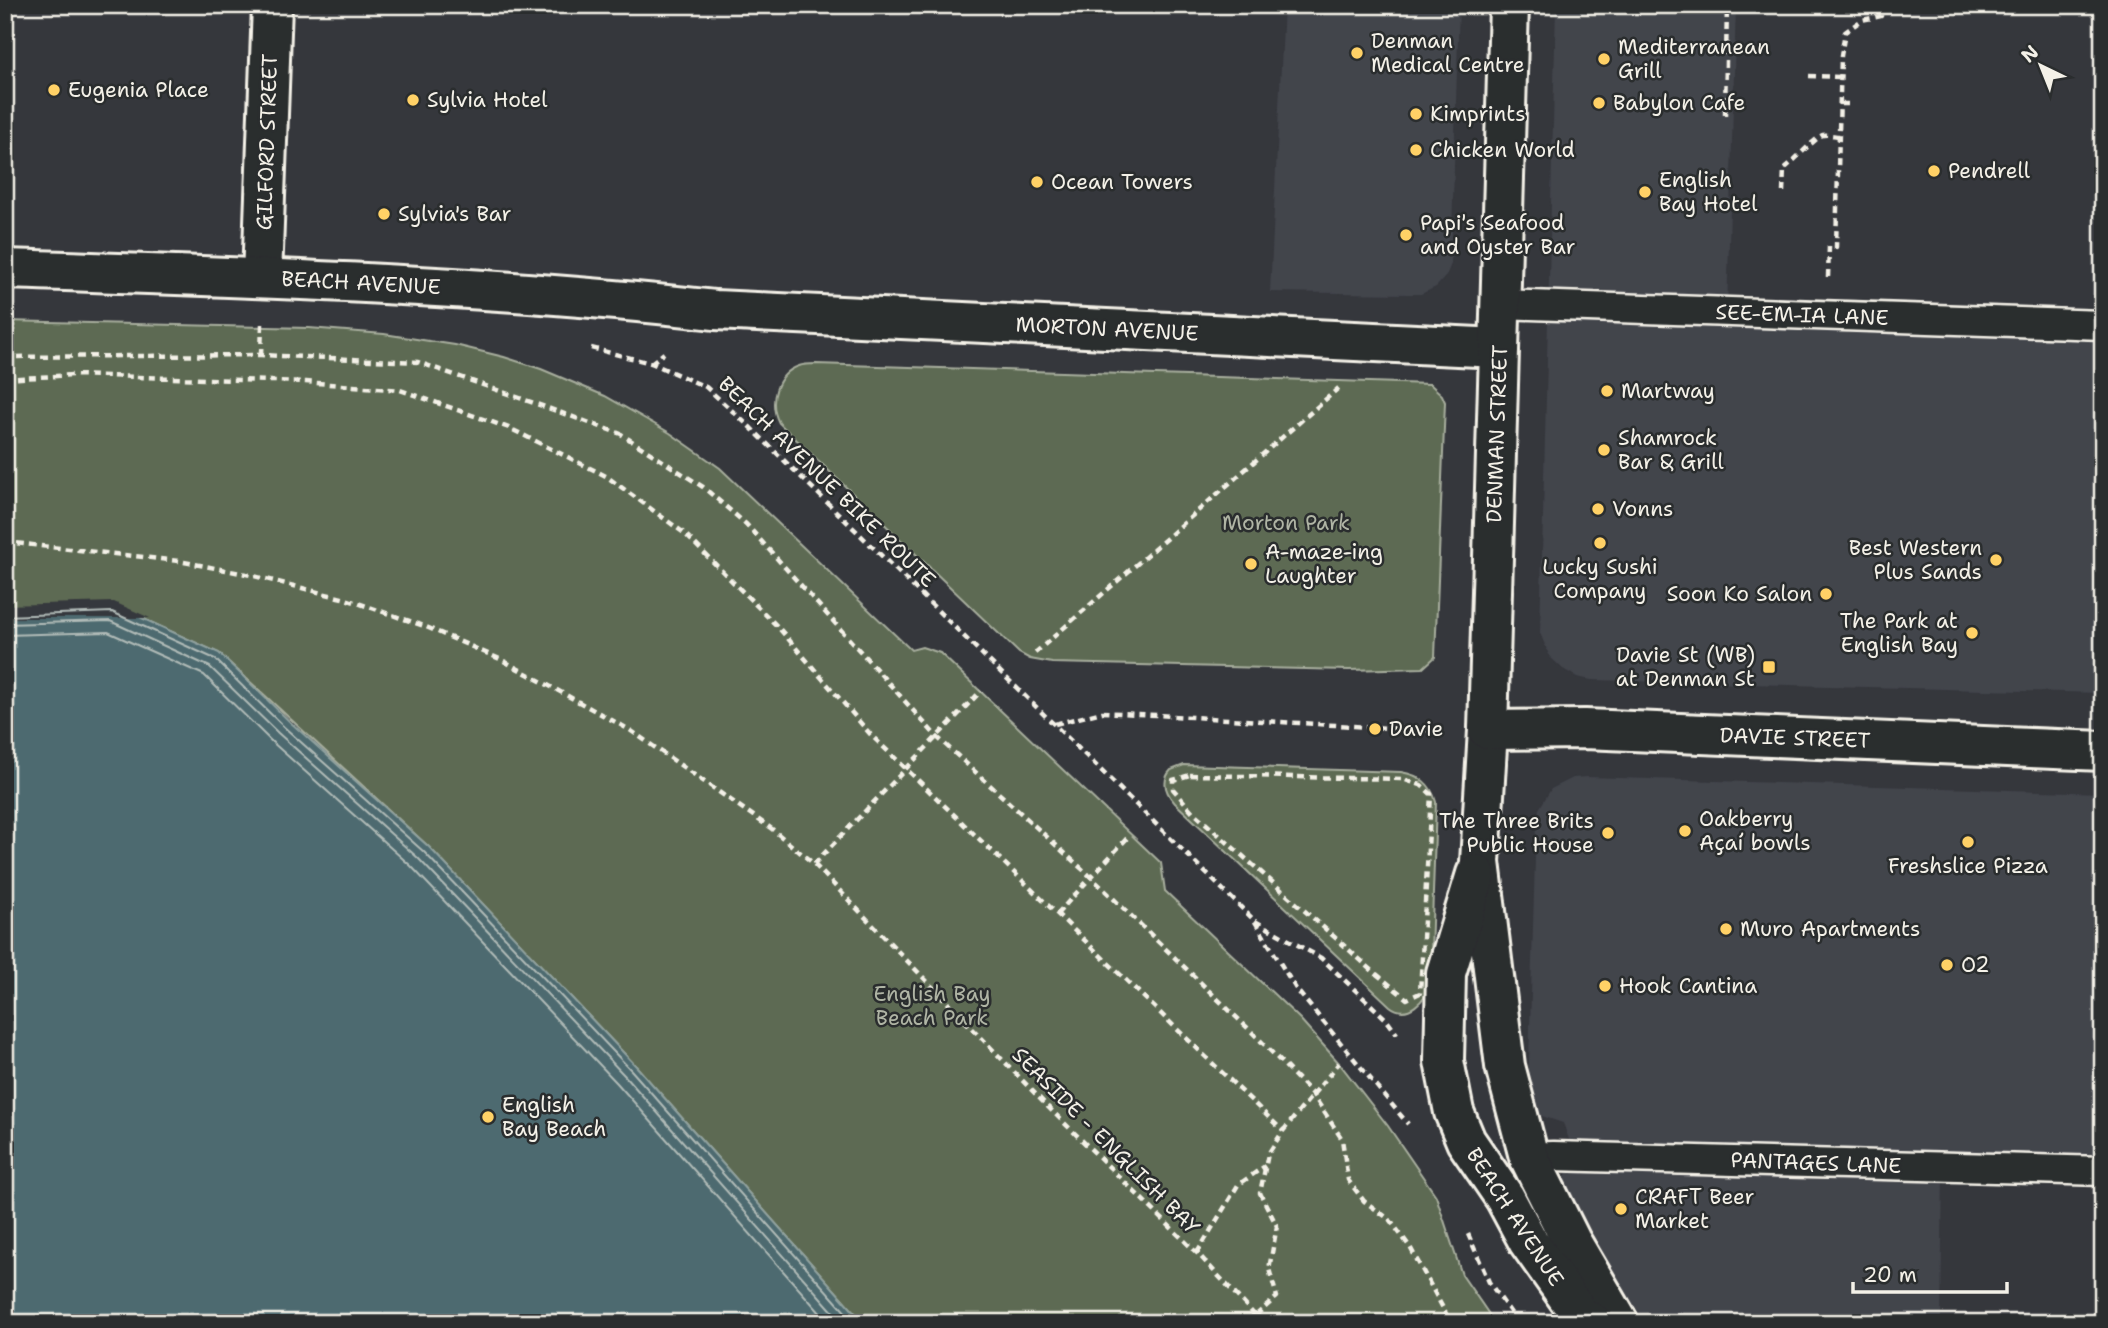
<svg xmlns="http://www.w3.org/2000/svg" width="2108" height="1328" font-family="'Shantell Sans',sans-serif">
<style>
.built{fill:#42444c}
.green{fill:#5d6b53;stroke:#a8ae9e;stroke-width:2}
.water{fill:#4d6b6f;stroke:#90a19f;stroke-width:2}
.pier{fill:#35373c}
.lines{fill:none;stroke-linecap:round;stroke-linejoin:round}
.shore{stroke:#b1bbb8;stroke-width:2}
.service-casing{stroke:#f4f1e8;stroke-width:33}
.minor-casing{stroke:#f4f1e8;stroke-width:44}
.tertiary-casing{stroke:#f4f1e8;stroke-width:44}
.secondary-casing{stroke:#f4f1e8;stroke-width:44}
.path{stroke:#f4f1e8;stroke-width:4.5;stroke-dasharray:7 5;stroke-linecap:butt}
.service{stroke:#2a2d2e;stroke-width:28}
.minor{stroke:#2a2d2e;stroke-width:38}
.tertiary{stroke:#2a2d2e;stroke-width:38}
.secondary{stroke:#2a2d2e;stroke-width:38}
.poi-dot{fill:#ffd166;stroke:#2a2d2e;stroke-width:2.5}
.labels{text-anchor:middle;stroke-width:5;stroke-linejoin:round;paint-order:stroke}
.poi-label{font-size:21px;fill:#f4f1e8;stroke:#2a2d2e;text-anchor:start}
.street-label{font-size:21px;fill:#f4f1e8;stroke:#2a2d2e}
.park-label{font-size:21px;fill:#b0b5a5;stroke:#2a2d2e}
</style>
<rect width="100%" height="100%" fill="#35373c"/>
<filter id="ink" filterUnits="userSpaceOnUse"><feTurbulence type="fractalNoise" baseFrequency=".0143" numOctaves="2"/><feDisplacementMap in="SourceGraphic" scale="14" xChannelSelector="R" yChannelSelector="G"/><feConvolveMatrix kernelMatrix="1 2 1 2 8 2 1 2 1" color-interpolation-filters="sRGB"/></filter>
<g filter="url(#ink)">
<g class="built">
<path d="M1284,5h175l-8,259 -5,12 -10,11 -15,7h-15l-136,-2z"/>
<path d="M1556,5h180l-9,307 376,13v368l-512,-13 -14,-3 -14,-8 -13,-12 -10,-24z"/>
<path d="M1587,777l516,16v378l-160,-4 -2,156h-294l-85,-119v-21l13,-27 -12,-33 -27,-9 -8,-18 8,-272 3,-15 12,-20 22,-11z"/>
</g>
<g class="green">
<path d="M5,321l304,7 75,6 71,11 49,12 37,12 64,27 65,37 50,35 191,182 11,-3 18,6 221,210 4,28 135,128 39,44 49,63 48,70 26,79 33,48h-631l-228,-257 -207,-219 -210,-194 -106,-48 -108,4z"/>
<path d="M816,364l614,20 12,11 3,7 -10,255 -12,11 -74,2 -297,-7 -22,-4 -11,-6 -240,-230c-11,-21 -3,-49 20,-57 5,-2 12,-2 17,-2z"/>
<path d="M1184,765l217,7c18,3 30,11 35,30l-6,181c-4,17 -22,37 -40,23l-215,-203c-9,-10 -14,-22 -4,-33z"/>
</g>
<path class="water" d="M113,605l106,48 70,68 140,126 207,219 228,257h-859v-714z"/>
<path class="pier" d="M114,602l36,16h-145v-13z"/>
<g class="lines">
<g class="shore">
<path d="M5,616l107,-4 103,47 69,68 140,125 207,218 224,253"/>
<path d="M5,624l105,-3 100,46 68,66 140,125 207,218 218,247"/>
<path d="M5,635l103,-3 96,43 67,66 140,125 206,217 212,240"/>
</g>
<defs>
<g id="service">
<path d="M1501,304l602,21"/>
<path d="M1529,1157l24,-1 550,15"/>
</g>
<path id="minor" d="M262,278l10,-273"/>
<g id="tertiary">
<path d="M5,269c237,8 475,15 710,41l784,38"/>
<path d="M1488,730l-8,132 25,204 24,91 42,84 48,82"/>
<path d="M1476,874l-30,99 -2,88 10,51 12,29 39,57 23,43 53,75 12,7"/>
</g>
<path id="secondary" d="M1509,5l-21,725 97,-1 518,22"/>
</defs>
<use href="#service" class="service-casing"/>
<use href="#minor" class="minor-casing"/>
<use href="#tertiary" class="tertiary-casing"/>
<use href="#secondary" class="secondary-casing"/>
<g class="path">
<path d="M1809,76l33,1"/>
<path d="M1841,104h9"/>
<path d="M1725,115l2,-110"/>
<path d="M1783,192l1,-23c9,-7 32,-32 39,-34 5,-1 12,1 17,1"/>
<path d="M1828,277l1,-31 7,1 5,-191 4,-24 17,-12 19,-4 1,-11"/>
<path d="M591,348l60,15 55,24 45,41 503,492 42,69 112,135"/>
<path d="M261,355l1,-31"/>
<path d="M5,357l256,-2 157,7 203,72 82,53 43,37 191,213 154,140 166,160 56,58 29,44 6,41 16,21 25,18 21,28 41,76"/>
<path d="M651,363l13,-10"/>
<path d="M5,379l67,-4 234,7 94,8 109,38 97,48 78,57 94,94 93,108 412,396"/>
<path d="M5,542l174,19 67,13 100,25 78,27 78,34 128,70 142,99 42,35 234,243 153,150 61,66"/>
<path d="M1035,653l306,-267"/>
<path d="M1055,724l47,-12 340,19"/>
<path d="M1190,775l212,4 19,6 10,9 -11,199 -13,6 -33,-27 -181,-160 -20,-23v-9z"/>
<path d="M814,864l167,-173"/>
<path d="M1057,914l73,-79"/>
<path d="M1255,921l66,37 65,61 11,15"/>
<path d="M1468,1234l21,48 29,41"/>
<path d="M1197,1253l41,-68 27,-19"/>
<path d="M1256,1315l21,-18 -8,-28 8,-43 -17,-33 8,-39 15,-23 56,-68"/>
</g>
<use href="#service" class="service"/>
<use href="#minor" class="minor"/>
<use href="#tertiary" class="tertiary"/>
<use href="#secondary" class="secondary"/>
</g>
</g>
<g class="poi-dot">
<circle cx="1357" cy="53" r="7"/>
<circle cx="1604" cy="59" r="7"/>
<circle cx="54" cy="90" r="7"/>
<circle cx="413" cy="100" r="7"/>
<circle cx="1599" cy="103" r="7"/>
<circle cx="1416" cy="114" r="7"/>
<circle cx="1416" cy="150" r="7"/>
<circle cx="1934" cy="171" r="7"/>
<circle cx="1037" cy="182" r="7"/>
<circle cx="1645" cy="192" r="7"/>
<circle cx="384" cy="214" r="7"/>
<circle cx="1406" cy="235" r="7"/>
<circle cx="1607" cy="391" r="7"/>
<circle cx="1604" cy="450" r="7"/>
<circle cx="1598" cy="509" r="7"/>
<circle cx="1600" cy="543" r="7"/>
<circle cx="1996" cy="560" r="7"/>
<circle cx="1251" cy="564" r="7"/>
<circle cx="1826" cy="594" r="7"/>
<circle cx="1972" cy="633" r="7"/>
<rect x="1762" y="660" width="14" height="14" rx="3.5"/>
<circle cx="1375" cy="729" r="7"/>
<circle cx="1685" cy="831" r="7"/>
<circle cx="1608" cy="833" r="7"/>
<circle cx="1968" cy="842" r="7"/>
<circle cx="1726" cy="929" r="7"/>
<circle cx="1947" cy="965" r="7"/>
<circle cx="1605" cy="986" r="7"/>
<circle cx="488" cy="1117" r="7"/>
<circle cx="1621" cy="1209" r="7"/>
</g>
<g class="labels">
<g class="poi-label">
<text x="1371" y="48">Denman<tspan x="1371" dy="24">Medical Centre</tspan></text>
<text x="1618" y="54">Mediterranean<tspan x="1618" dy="24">Grill</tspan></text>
<text x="68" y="97">Eugenia Place</text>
<text x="427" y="107">Sylvia Hotel</text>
<text x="1613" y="110">Babylon Cafe</text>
<text x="1430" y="121">Kimprints</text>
<text x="1430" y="157">Chicken World</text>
<text x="1948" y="178">Pendrell</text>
<text x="1659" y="187">English<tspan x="1659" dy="24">Bay Hotel</tspan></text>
<text x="1051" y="189">Ocean Towers</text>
<text x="398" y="221">Sylvia's Bar</text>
<text x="1420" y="230">Papi's Seafood<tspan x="1420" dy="24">and Oyster Bar</tspan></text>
<text x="1621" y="398">Martway</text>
<text x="1618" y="445">Shamrock<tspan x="1618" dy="24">Bar &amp; Grill</tspan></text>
<text x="1612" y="516">Vonns</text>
<text x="1982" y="555" text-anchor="end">Best Western<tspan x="1982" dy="24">Plus Sands</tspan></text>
<text x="1265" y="559">A-maze-ing<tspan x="1265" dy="24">Laughter</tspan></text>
<text x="1600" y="574" text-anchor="middle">Lucky Sushi<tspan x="1600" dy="24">Company</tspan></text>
<text x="1812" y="601" text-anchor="end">Soon Ko Salon</text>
<text x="1958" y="628" text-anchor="end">The Park at<tspan x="1958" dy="24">English Bay</tspan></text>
<text x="1755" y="662" text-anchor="end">Davie St (WB)<tspan x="1755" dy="24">at Denman St</tspan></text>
<text x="1389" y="736">Davie</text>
<text x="1699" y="826">Oakberry<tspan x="1699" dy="24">Açaí bowls</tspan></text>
<text x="1594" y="828" text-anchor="end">The Three Brits<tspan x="1594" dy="24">Public House</tspan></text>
<text x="1968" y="873" text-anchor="middle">Freshslice Pizza</text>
<text x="1740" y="936">Muro Apartments</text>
<text x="1961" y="972">O2</text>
<text x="1619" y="993">Hook Cantina</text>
<text x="502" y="1112">English<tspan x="502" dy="24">Bay Beach</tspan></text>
<text x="1635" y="1204">CRAFT Beer<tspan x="1635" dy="24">Market</tspan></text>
</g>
<g class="street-label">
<text transform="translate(267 142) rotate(-88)" y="7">GILFORD STREET</text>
<text transform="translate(361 283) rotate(3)" y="7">BEACH AVENUE</text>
<text transform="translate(1802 315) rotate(2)" y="7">SEE-EM-IA LANE</text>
<text transform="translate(1107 329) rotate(3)" y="7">MORTON AVENUE</text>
<text transform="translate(1497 434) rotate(-88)" y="7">DENMAN STREET</text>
<text transform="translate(827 482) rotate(44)" y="7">BEACH AVENUE BIKE ROUTE</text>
<text transform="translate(1795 738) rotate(2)" y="7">DAVIE STREET</text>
<text transform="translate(1106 1141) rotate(45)" y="7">SEASIDE - ENGLISH BAY</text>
<text transform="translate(1816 1163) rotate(2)" y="7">PANTAGES LANE</text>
<text transform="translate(1515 1217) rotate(57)" y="7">BEACH AVENUE</text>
</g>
<g class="park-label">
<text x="1286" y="530">Morton Park</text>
<text x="932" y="1001">English Bay<tspan x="932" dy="24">Beach Park</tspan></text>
</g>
</g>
<rect width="2108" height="1328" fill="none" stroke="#2a2d2e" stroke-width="28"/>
<rect x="14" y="14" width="2080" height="1300" fill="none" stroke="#f4f1e8" stroke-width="2.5" filter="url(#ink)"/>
<g transform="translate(2041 66) rotate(317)" stroke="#2a2d2e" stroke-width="5" paint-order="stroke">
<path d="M0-5L12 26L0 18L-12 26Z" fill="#f4f1e8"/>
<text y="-10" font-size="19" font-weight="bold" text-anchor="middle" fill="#f4f1e8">N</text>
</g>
<path d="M1853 1282v10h154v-10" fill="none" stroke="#f4f1e8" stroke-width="3.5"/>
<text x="1863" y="1282" font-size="21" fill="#f4f1e8" stroke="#2a2d2e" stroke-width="5" paint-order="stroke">20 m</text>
</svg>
